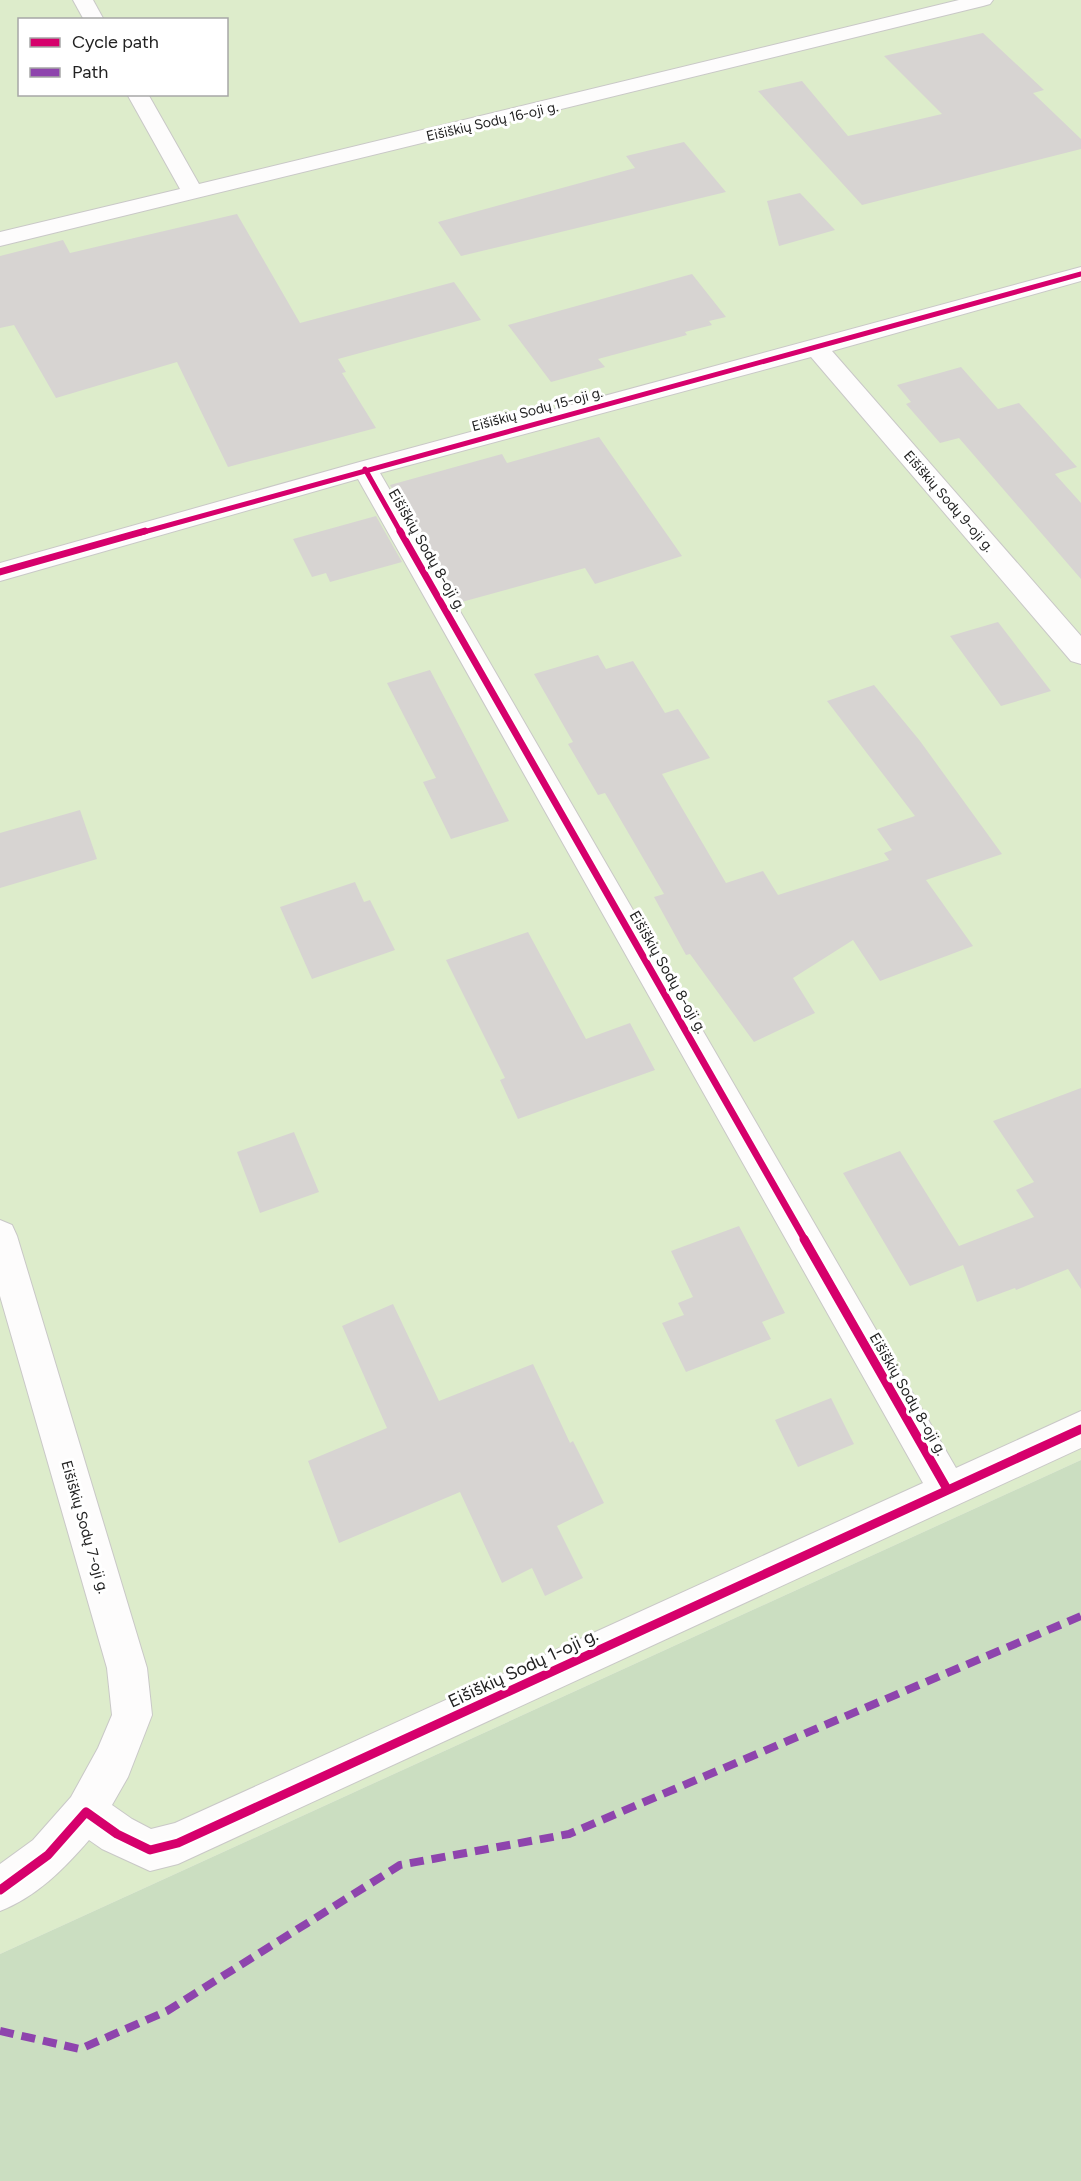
<svg xmlns="http://www.w3.org/2000/svg" width="1081" height="2181" font-family="Figtree,sans-serif">
<style>
.grass{fill:#ddeccb;fill-rule:evenodd}
.forest{fill:#cbdec1}
.building{fill:#d7d4d2}
.lines{fill:none;stroke-linecap:round;stroke-linejoin:round}
.minor-casing{stroke:#c9c8c7;stroke-width:2}
.minor{fill:#fdfcfc;fill-rule:evenodd}
.quiet{stroke:#8e44ad;stroke-width:8;stroke-dasharray:14 8;stroke-linecap:butt}
.cycleway-far2-casing{stroke:#fff;stroke-width:8}
.cycleway-far1-casing{stroke:#fff;stroke-width:10}
.cycleway-casing{stroke:#fff;stroke-width:13}
.cycleway-far2{stroke:#d6006c;stroke-width:5}
.cycleway-far1{stroke:#d6006c;stroke-width:7}
.cycleway{stroke:#d6006c;stroke-width:9}
.labels{text-anchor:middle;stroke-width:6;stroke-linejoin:round;paint-order:stroke}
.far-street-label{font-size:14px;fill:#222;stroke:#fff}
.street-label{font-size:15px;fill:#222;stroke:#fff}
.near-street-label{font-size:18px;fill:#222;stroke:#fff}
</style>
<rect width="100%" height="100%" fill="#f0eeeb"/>
<path class="grass" d="M0,0h1081v1460l-1081,494zM20,20h206v74h-206z"/>
<path class="forest" d="M1081,1460v721h-1081v-227z"/>
<g class="building">
<path d="M983,33l61,57 -11,3 48,46v10l-219,56 -104,-114 44,-10 46,55 94,-22 -58,-58z"/>
<path d="M684,142l42,50 -265,64 -23,-34 197,-54 -9,-12z"/>
<path d="M800,193l35,37 -56,16 -12,-45z"/>
<path d="M237,214l63,109 154,-41 27,38 -143,39 8,13 -4,1 34,55 -148,39 -51,-105 -121,36 -42,-73 -14,3v-72l63,-16 7,13z"/>
<path d="M692,274l34,43 -17,4 3,4 -27,7 2,3 -89,24 7,8 -54,15 -43,-57z"/>
<path d="M961,367l37,42 21,-6 58,64 -22,7 26,29v76l-122,-141 -19,5 -34,-39 5,-2 -14,-17z"/>
<path d="M599,437l83,119 -87,28 -10,-16 -127,35 -68,-118 112,-31 5,9z"/>
<path d="M376,516l26,46 -72,20 -4,-9 -14,4 -19,-38z"/>
<path d="M998,622l53,69 -50,15 -51,-70z"/>
<path d="M598,655l8,14 27,-8 32,52 13,-4 32,49 -48,16 64,109 37,-12 15,24 111,-35 -5,-7 8,-3 -15,-21 38,-13 -88,-115 47,-16 46,56 82,113 -76,26 47,66 -93,35 -27,-41 -60,38 22,35 -61,29 -64,-88 -4,1 -32,-58 10,-3 -59,-101 -7,2 -30,-51 5,-2 -39,-68z"/>
<path d="M430,670l79,151 -58,18 -28,-57 13,-4 -49,-95z"/>
<path d="M80,810l17,49 -97,29v-55z"/>
<path d="M355,882l9,20 6,-2 25,50 -83,29 -32,-72z"/>
<path d="M528,932l58,107 44,-16 25,47 -137,49 -18,-39 5,-2 -59,-118z"/>
<path d="M1081,1088v201l-13,-20 -52,21 -1,-2 -38,14 -14,-37 -53,21 -67,-113 57,-22 59,95 75,-29 -18,-27 18,-8 -41,-61z"/>
<path d="M294,1132l25,60 -59,21 -23,-61z"/>
<path d="M739,1226l46,87 -23,9 9,17 -85,33 -24,-49 22,-8 -6,-12 15,-6 -22,-46z"/>
<path d="M393,1304l46,97 94,-37 37,79 3,-2 31,62 -47,23 26,52 -38,18 -13,-28 -30,15 -42,-91 -121,51 -31,-82 79,-33 -45,-102z"/>
<path d="M831,1398l23,46 -56,23 -23,-47z"/>
</g>
<g class="lines">
<defs>
<g id="minor">
<path d="M73,0h20l11,20h-20z"/>
<path d="M959,0h34l-3,4 -7,2 -983,240v-14l180,-43 -53,-95h21l51,90z"/>
<path d="M1081,267v14l-249,70 249,285v28l-10,-3 -260,-304 -431,116 576,995 125,-57v37l-903,416 -28,7 -48,-22 -13,-9c-25,29 -53,57 -89,71v-47l33,-24 38,-43 27,-49 14,-33 -5,-47 -107,-372v-76l12,5 5,11 130,432 5,47 -24,62 -16,28 20,14 19,10 24,-6 748,-340 -565,-1004 -358,102v-18l356,-100z"/>
</g>
</defs>
<use href="#minor" class="minor-casing"/>
<use href="#minor" class="minor"/>
<path class="quiet" d="M0,2031l80,18 87,-38 233,-146 169,-31 512,-218"/>
<defs>
<g id="cycleway-far2">
<path d="M365,469l36,64"/>
<path d="M140,533l941,-259"/>
</g>
<g id="cycleway-far1">
<path d="M400,531l405,709"/>
<path d="M0,572l145,-41"/>
</g>
<g id="cycleway">
<path d="M804,1239l143,250"/>
<path d="M0,1890l48,-35 38,-43 31,22 33,16 28,-7 903,-414"/>
</g>
</defs>
<use href="#cycleway-far2" class="cycleway-far2-casing"/>
<use href="#cycleway-far1" class="cycleway-far1-casing"/>
<use href="#cycleway" class="cycleway-casing"/>
<use href="#cycleway-far2" class="cycleway-far2"/>
<use href="#cycleway-far1" class="cycleway-far1"/>
<use href="#cycleway" class="cycleway"/>
</g>
<g class="labels">
<g class="far-street-label">
<text transform="translate(492 121) rotate(-13)" y="5">Eišiškių Sodų 16-oji g.</text>
<text transform="translate(537 409) rotate(-15)" y="5">Eišiškių Sodų 15-oji g.</text>
<text transform="translate(949 501) rotate(49)" y="5">Eišiškių Sodų 9-oji g.</text>
</g>
<g class="street-label">
<text transform="translate(427 550) rotate(60)" y="5">Eišiškių Sodų 8-oji g.</text>
<text transform="translate(668 972) rotate(60)" y="5">Eišiškių Sodų 8-oji g.</text>
<text transform="translate(908 1394) rotate(60)" y="5">Eišiškių Sodų 8-oji g.</text>
<text transform="translate(85 1527) rotate(74)" y="5">Eišiškių Sodų 7-oji g.</text>
</g>
<g class="near-street-label">
<text transform="translate(523 1668) rotate(-25)" y="6">Eišiškių Sodų 1-oji g.</text>
</g>
</g>
<rect x="18" y="18" width="210" height="78" fill="#ffffff" stroke="#a7a7a7" stroke-width="1.5"/>
<rect x="30" y="38" width="30" height="9" fill="#d6006c" stroke="#a7a7a7" stroke-width="1.5"/>
<text x="72" y="48" font-size="18" fill="#222222">Cycle path</text>
<rect x="30" y="68" width="30" height="9" fill="#8e44ad" stroke="#a7a7a7" stroke-width="1.5"/>
<text x="72" y="78" font-size="18" fill="#222222">Path</text>
</svg>
